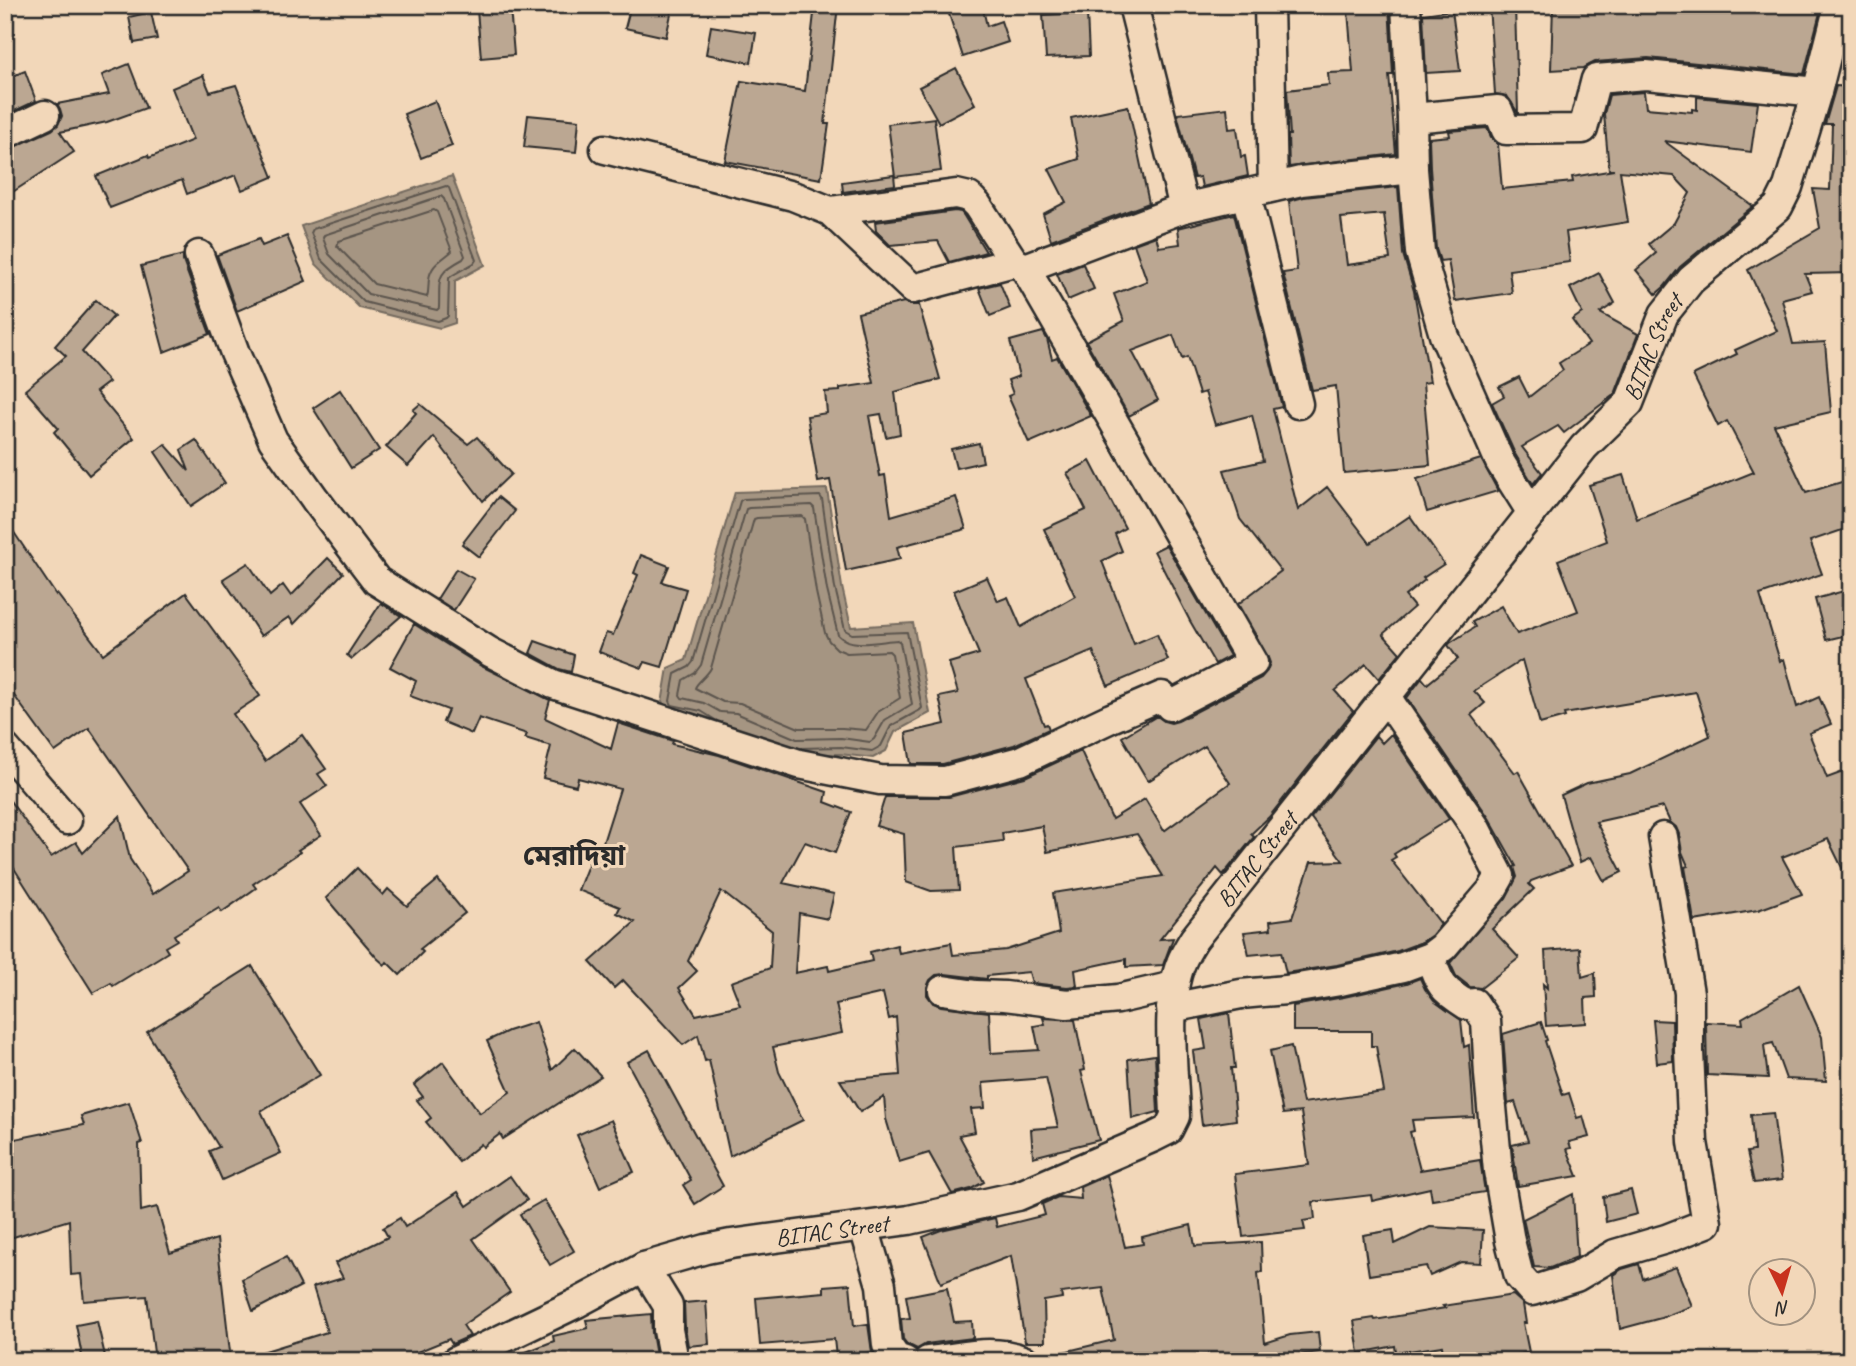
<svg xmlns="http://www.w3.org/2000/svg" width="1856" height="1366" font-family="Caveat,'Noto Sans Bengali',sans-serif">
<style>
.water{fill:#a59582;stroke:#746b5f;stroke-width:2}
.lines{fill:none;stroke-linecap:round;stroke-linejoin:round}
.shore{stroke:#5c554e;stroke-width:2}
.building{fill:#bba792;stroke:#2b2b2b;stroke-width:2;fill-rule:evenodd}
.minor-casing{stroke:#2b2b2b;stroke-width:33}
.minor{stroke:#f2d7b9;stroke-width:28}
.labels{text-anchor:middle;stroke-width:6;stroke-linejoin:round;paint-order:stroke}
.street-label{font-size:24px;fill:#2b2b2b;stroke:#f2d7b9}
.quarter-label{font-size:28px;font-weight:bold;fill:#2b2b2b;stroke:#f2d7b9}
</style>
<rect width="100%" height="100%" fill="#f2d7b9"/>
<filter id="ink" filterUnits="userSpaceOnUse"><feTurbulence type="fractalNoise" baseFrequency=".0143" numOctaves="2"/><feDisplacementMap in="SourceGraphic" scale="14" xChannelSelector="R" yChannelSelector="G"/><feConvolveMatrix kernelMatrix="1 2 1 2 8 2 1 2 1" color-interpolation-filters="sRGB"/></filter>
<g filter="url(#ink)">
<g class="water">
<path d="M452,176l33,89 -30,16v42l-15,5 -80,-20 -45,-45 -14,-37z"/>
<path d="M827,489l15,98 9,40 62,-4 17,90 -35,19 -9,19 -13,7 -33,-4 -46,1 -133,-46 7,-41 18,-8 49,-168z"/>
</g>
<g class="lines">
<g class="shore">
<path d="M446,186l3,2 27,72 -2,3 -21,12 -4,3 -1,38 -2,2 -8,3 -74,-19 -43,-43 -10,-26 2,-4z"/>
<path d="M441,196l3,3 21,57 -2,3c-28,15 -23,18 -24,49l-2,2 -69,-16 -39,-40 -6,-16 1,-3z"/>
<path d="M434,210l3,2 15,39c-10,9 -21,13 -23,28 -1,7 0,12 -2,18l-53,-13 -37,-38 2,-5z"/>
<path d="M811,505l3,3 13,82 11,45c13,14 41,6 59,5l3,2 12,62 -27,16 -11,19 -4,3 -29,-4 -44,1 -61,-26 -16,-1 -16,-9 -22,-5 -2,-3 3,-15 12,-7 6,-8 45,-156 3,-1z"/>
<path d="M802,516l3,3 11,73 9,41 4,8 8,8 10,4 42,-2 3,3 8,44 -22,14 -12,18 -24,-2h-43l-59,-25 -17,-1 -28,-14c2,-6 12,-12 16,-20l43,-149 3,-1z"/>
<path d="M717,721l-16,-10 -29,-6 -2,-4 5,-27 14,-7 4,-5 47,-161 3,-2 77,-3 2,3 13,89 10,42 7,4 55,-2 15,76 -2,2 -29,16 -10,20 -9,5 -31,-4 -41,1"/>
</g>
</g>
<g class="building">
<path d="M631,5h42l-7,32 -41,-9z"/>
<path d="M815,5h23l-13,119h4l-8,55 -96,-18 16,-80 64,10z"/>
<path d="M946,5h36l5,21 14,-5 7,21 -45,15z"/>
<path d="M1353,5h36l4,70h-4l7,79 -107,13 -1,-32h2l-3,-45 42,-5 -1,-12 25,-1 -5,-61h5z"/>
<path d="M1489,5h26l3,108 -11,-17 -12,-2z"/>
<path d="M1553,5h269l-18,69 -156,-16 -53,4 -11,6 -33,2z"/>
<path d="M510,7l4,48 -33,3 -4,-48z"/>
<path d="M1452,10l8,61 -34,2 -3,-59z"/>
<path d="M151,12l6,27 -23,4 -5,-26z"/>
<path d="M1087,13l2,43 -43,2 -3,-43z"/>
<path d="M711,26l45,7 -5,30 -45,-9z"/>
<path d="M129,64l17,44 -39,14 -47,10 14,20 -69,45v-46l47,-21 6,-5 4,-9 -2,-7 -3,-5 52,-10 -7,-19z"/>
<path d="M956,68l19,36 -36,19 -20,-36z"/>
<path d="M25,71l11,30 -30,14 -1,-36z"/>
<path d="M203,75l7,17 26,-7 37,92 -31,13 -6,-15 -49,19 -5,-14 -72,28 -14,-32 52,-21 1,3 44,-18 -21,-52z"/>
<path d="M1836,86l15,1v186l-46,1 7,17 -30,8 11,45 32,-2 6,70 -57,13 32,68 45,-14v48l-41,14 12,33 -62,21 20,66 4,-2 13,48 22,-10 12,27 -22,9 18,45 24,-9v117l-23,-47 -46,18 20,37 -44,16 -64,11 -9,-54 3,-1 -6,-14 -3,-18 -3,-7 -6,-5 -7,-15 -67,15 26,50 -18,9 -13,-24 -11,5 -19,-67 26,-12 43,-9 80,-38 -14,-44 -132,22 1,3 -25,7 -18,-64 -48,31 11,12 -14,12 44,58 3,-2 53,95 -40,15 -2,3 5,5 -42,40 27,29 -38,30 -11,-1 -14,-11 -6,-13 56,-65 11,-21 -3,-10 2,-1 -27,-48 -82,-120 15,-20 5,6 31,-25 -10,-14 2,-2 25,-16 -3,-5 29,-16 16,28 61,-23 -20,-51 49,-19 -18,-56 34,-10 14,44 117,-47 -27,-51 -9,5 -25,-51 44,-21 -2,-4 42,-19 -29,-61 72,-42 -7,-39 17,1 2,-66h-7z"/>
<path d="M1644,92l2,16 46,4v-3l5,1v-13l61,6 -7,49 -87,-11 89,65 -73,61 -16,20 -8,7 -20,-24 20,-17 -7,-9 25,-21 16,-30 -16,-17 -54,-5 8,51 -62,10 4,30 -61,8 3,23 -57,8 -7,-41 -8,1 -4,-12 -6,-81 -1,-30 21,-2 -1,-5 38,-3 4,9 7,7 4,45 71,-7 -1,-5 42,-7h-5l-5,-56 5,-19z"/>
<path d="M435,101l17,45 -31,12 -17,-44z"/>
<path d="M1128,106l21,97 -98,37 -8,-26 23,-12 -17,-33 30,-10 -8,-41z"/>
<path d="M1227,108l2,21 8,-1 4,29 4,-1 3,20 -46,11 -2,-10 -6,1 -17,-64z"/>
<path d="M528,115l51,5 -3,32 -52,-5z"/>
<path d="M934,118l7,53 -46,6 -7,-53z"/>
<path d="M894,175l1,10 -52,7 -1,-10z"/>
<path d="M1398,187l5,67 11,37 16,91 -7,1 7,82 -86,8 -8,-87 -24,4 -29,-117 14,-2 -8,-70 15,-4zM1384,214l6,45 -43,6 -6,-47z"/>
<path d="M955,211l6,1 3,4 22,36 -37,10 -11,-21 -48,4 -14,-14 -1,-9z"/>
<path d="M1234,214l48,193 -9,2 25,101 29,-23 43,56 40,-27 34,48 -21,14 2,2 -20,16 9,11 -31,27 17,19 -21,26 -13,-15 -31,27 18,20 -84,106 -18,17 3,3 -31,38 -6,-7 -57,71 13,-1 -10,27 -37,2v-8l-51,11 2,16 -10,1 -35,-4 -3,-11 -42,4v3l-42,-5 -9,1 -6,5 -3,7v8l6,8 8,3 48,6 2,41 48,-3 -5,-24 11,-2 -2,-6 32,2 10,50 -4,1 18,69 -66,17 -2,-28 27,-2 -12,-49 -63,5 2,25 -14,1 4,23 -16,3 25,47 -13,7 -19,5 -23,-41 -30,9 -13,-43 -2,-22 -24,15 -20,-32 60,-5 -4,-58 -7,2 -6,-26 -47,11 6,29 -69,14 6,25 24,48 -73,36 -21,-96 -4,1 -7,-26 -15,10 -60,-65 -9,8 -24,-26 45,-40 -18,-9 3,-6 -42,-17 16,-40 6,2 20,-63 -42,-11 -2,8 -33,-8 8,-32 -26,-8 2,-4 -48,-16 -7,16 -29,-12 5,-12 -38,-14 6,-15 -26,-14 24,-43 67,42 69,34 -5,18 66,31 7,-26 55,18 -1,3 47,11 108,37 -2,10 26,10 -16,41 -30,-11 -22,41 51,11 -6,25 -29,-6 -4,60 33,-7 1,5 43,-10 -2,-9 27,-7 2,8 52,-10 2,12 53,-5 53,-17 -6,-40 110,-17 -26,-42 -90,18 -5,-26 -40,7 1,8 -47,6 3,43 -28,1 -25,-9 -2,-48 -28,-8 9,-29h64l76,-20 56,-26 31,68 33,-20 19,32 66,-48 -25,-37 -57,35 -26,-44 35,-21 7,5 7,2 7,-2 83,-43 6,-7 3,-8 -3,-8 -29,-51 43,-33 -41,-52 -16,-49 39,-9 -11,-46 -37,10 -10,-33 -6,2 -12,-37 -5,2 -9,-24 -41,16 26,49 -29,16 -43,-75 38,-20 -10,-27 33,-13 -13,-37 22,-8 3,11 21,-3 -2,-16zM721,891l51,40 -2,37 -39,14 9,23 -44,10 -17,-27 18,-17 -9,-10z"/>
<path d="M287,236l19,45 -69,30 -20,-56 42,-16 3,7z"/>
<path d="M183,255v6l27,73 -46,18 -23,-86z"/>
<path d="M1083,264l11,25 -26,11 -11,-26z"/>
<path d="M1599,273l16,30 -15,10 38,21 -23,60 -4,3 -47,36 -6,-7 -36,21 20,26 -9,11 -18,-30 -23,-51 12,-7 -5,-9 20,-10 10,20 34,-27 -4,-7 30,-19 -17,-24 10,-7 -12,-25z"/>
<path d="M1000,283l10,25 -20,8 -11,-28z"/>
<path d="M96,300l18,16 -32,36 27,30 -13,10 38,46 -45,37 -35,-43 4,-4 -33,-38 41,-34 -11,-10z"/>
<path d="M904,302l6,3h9l21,74 -45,13 5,42 -14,3 -5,-23 -12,2 11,60 5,-1 6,41 65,-19 10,32 -69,18 3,12 -54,12 -16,-91 -12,2 -11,-66 20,-3 -2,-21 15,-1v-3l34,-5 -16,-70z"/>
<path d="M1043,332l4,7 5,20 5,-2 34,59 -62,27 -21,-47 5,-2 -5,-14 11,-4 -9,-35z"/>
<path d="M340,390l39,60 -28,18 -38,-60z"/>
<path d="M420,404l48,40 9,-7 34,37 -28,27 -49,-64 -26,29 -22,-19 30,-34 -3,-3z"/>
<path d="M196,440l29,43 -34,23 -36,-54 10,-8 24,27 -8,-21z"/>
<path d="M979,443l4,19 -27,6 -5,-19z"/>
<path d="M1481,459l17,32 -71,21 -10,-33z"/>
<path d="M1090,461l35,67 -10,6 7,17 -20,10 32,83 23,-10 11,26 -60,26 -15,-35 -67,28 18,46 3,-1 2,5 -35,16 -71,19h-32l-5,-31 39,-9 -6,-27 19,-4 -9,-30 30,-9 -16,-38h1l-10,-25 33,-14 11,24 10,-4 13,30 54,-31 -31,-67 42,-19 -19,-37z"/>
<path d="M498,497l17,14 -36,46 -17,-13z"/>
<path d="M5,519l51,76 1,-1 46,60 83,-61 66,90h-1l9,13 -27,18 32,47 37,-26 24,34 -8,5 9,12 -27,18 21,31 -23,15 2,2 -47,32 3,4 -34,24 -3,-4 -45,27 3,5 -12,7 3,5 -55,34 -2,-3 -18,10 -88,-139v-60l46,63 25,-15 7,11 37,-37 10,43 23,35 35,-23 -99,-143 -34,24 -50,-69z"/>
<path d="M1166,545l64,111 -15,8 -25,-43 -36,-70z"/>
<path d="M641,555l28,11 -7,16 24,7 -24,78 -17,-5 -3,6 -43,-16 7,-19 7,2 25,-60 -4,-2z"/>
<path d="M328,558l15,15 -49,51 -5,-7 -28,19 -38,-57 25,-16 22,33 13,-11 8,11z"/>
<path d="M456,569l18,10 -20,31 -17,-11z"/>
<path d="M1851,589v45l-25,6 -11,-41z"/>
<path d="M381,603l20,13 -49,43 -5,-4z"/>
<path d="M535,641l39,14 -3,17 -12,-3 -29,-16z"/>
<path d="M1391,734l58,85 -55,35 2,3 -5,3 50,64 -9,11 -10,7 -24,9 -61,14 -51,8 -5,-21 -32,3 -5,-23 27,-3 -1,-8 22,-3 19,-56 32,-1 -32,-43 65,-82 6,7z"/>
<path d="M357,868l26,27 5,-6 19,17 31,-26 27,33 -45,36 3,3 -23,23 -13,-13 -2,3 -8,-7 -51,-60z"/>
<path d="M1580,948l2,29 13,-4 1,24 -11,1 1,25 -40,3 -3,-42 4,4 -2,-37z"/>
<path d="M252,966l68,109 -59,36 20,42 -59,27 -13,-29 10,-4 -72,-115z"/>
<path d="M1420,978l5,11 9,12 27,19 3,27 5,-2 5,72 -62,3 2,11 -4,1 10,38 60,-10 5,32 -53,8 -2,-12 -58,13 -1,-6 -58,7 2,17 -12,2 2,9 -62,7 -8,-63 74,-9 -8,-53 -18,2 -13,-63 21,-5 12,57 81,-11 -8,-46h-5v-15h-78v-25l51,-9 63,-14z"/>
<path d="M1799,985l23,52 4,44 -40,-2 -13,-36 -9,2 4,33 -61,-3 -1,-53 37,2 -1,-6z"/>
<path d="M1229,1013l6,55h-4l5,52 -34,5 -9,-74 13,-2 -5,-30z"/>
<path d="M1653,1020l19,1 1,40 -16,2z"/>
<path d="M536,1022l16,48 23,-22 26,28 -98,63 -3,-5 -17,13 -2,-3 -22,18 -33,-40 5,-4 -14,-18 6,-3 -9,-12 29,-23 37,51 30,-21 -23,-51 21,-10z"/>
<path d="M1541,1022l6,18 -2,1 18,54 6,-2 8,25 6,-2 6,21 -20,5 2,6 -4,1 11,27 -60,10 -6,-41 16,-4 -13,-39 -7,2 -5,-70z"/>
<path d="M649,1050l74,136 -28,18 -12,-19 8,-5 -64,-118z"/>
<path d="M1155,1055l3,57 -26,7 -4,-60z"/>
<path d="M129,1102l13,41 -3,1 2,67 16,-4 13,46 47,-14 14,122h-76l-8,-65 -63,5 -3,-27 -10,1 -2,-55 -59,18 -5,-14v-83l79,-16 -3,-9z"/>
<path d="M1773,1113l9,67 -28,3 -7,-31 7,-1 -3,-36z"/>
<path d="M611,1120l23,52 -34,15 -23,-52z"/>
<path d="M1107,1175l18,72 18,-3 -1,-7 49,-12 4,21 66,-4 1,30 -4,1 7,70 25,-8 28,-3 2,20 -31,4 1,5h-68l-1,-6 5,-1 -57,2 1,5h-110l-1,-8 55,-13 -11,-52 -42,5 1,5 -18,3 1,41h-20l-14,-86 -70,27 -18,-46 18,-7 54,-12 2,9 48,-12 -3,-11 16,-7 23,2 -1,-12z"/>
<path d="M510,1176l17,24 -54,39 37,53 -47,33 7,11 -18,8 -3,-5 -54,22h-145l-1,-5 78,-24 -14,-45 30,-9 -8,-15 53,-26 -5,-9 17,-10 5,9 53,-35 9,14z"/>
<path d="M1631,1190l6,24 -31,8 -3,-25z"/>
<path d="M1573,1194l4,63 -27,11 -16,-1 -11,-48z"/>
<path d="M544,1200l30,51 -24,14 -30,-51z"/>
<path d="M1430,1227l53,3 -2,33 -20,-1 -31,14 -4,-10 -57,9 -6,-40 30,-5 2,14z"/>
<path d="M286,1257l15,29 -48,25 -11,-32z"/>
<path d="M1639,1264l4,15 33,-12 16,39 -31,12 -41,11 -7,-54 9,-6z"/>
<path d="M850,1284l4,42 14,-2 4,28 -36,5 -2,-18 -74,6 -4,-47 68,-6v-6z"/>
<path d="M947,1288l7,34 18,-1 1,17 -47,6 -9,5 -10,-5 -4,-5 -2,-20 9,-1 -4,-22z"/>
<path d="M1513,1295l10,9 3,19h-3l6,29 -39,9h-46l-2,-15 -46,7 -1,-7 -36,7 -5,-32 20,-3 1,2 70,-12 -2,-2z"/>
<path d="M706,1301l3,43 -21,2 -3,-18 -1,-25z"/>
<path d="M651,1314l1,19 5,28h-149v-2l46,-18 -1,-5 35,-8 -2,-8z"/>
<path d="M97,1321l8,35 -22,5 -7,-36z"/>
</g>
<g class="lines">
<defs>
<g id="minor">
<path d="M1133,5l51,203"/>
<path d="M1269,5l4,182"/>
<path d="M1406,5l6,113 1,51 7,83 24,83 56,127 32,51"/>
<path d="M1412,118l86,-8 8,20 77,-1 13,-50 50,-4 171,17"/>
<path d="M5,134l40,-19"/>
<path d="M1246,194l52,210"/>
<path d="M830,211l126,-17 13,3 8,8 37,57"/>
<path d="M199,255l36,98 38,87 42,59 62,82 113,71 63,32 246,80 81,16 65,1 75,-20 91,-43 51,-22 8,10 83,-43 -228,-395 -11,-6 -101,27 -83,-78 -37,-15 -188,-47"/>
<path d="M1025,268l159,-60 117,-27 112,-12"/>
<path d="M5,748l62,72"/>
<path d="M1430,957c10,28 11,32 37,48l7,-2 12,18 3,54 9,96 12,70 9,35 13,15 44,-14 39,-23 51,-15 41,-16 -14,-81 -4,-91v-58l-26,-156"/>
<path d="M943,990l33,5 29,1 62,8 51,-5 56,-13"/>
<path d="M1171,1008l70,-14 45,-4 54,-9 63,-14 27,-10 13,-10 49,-57 8,-14 -25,-49 -89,-130"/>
<path d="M864,1227l17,58 6,60 9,13 9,3"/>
<path d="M644,1267l24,39v24l6,31"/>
<path id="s1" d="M456,1361l121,-58 67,-36 62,-18 25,-5 178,-24 109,-24 136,-59 14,-7 7,-14c-1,-45 -11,-112 6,-153 3,-8 8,-16 13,-24l390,-492 45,-44 35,-89 27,-34 87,-73 10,-20 29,-95 22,-87"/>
<path d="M928,1361c33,-3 65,-14 97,0"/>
</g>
</defs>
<use href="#minor" class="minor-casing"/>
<use href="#minor" class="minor"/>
</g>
</g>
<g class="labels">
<g class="street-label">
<text dy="8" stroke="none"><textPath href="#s1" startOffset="1704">BITAC Street</textPath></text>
<text dy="8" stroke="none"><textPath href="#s1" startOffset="1054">BITAC Street</textPath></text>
<text dy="8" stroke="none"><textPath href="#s1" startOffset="402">BITAC Street</textPath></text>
</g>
<g class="quarter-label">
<text x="574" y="865">মেরাদিয়া</text>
</g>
</g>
<rect width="1856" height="1366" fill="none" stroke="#f2d7b9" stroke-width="28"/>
<rect x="14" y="14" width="1828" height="1338" fill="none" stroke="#2b2b2b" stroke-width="2.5" filter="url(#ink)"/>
<g transform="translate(1782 1292) rotate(175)"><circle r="33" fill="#f2d7b9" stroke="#a29280" stroke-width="2"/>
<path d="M0-5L12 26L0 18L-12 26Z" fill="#c8321e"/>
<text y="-10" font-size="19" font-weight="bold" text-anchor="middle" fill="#2b2b2b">N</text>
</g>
</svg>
